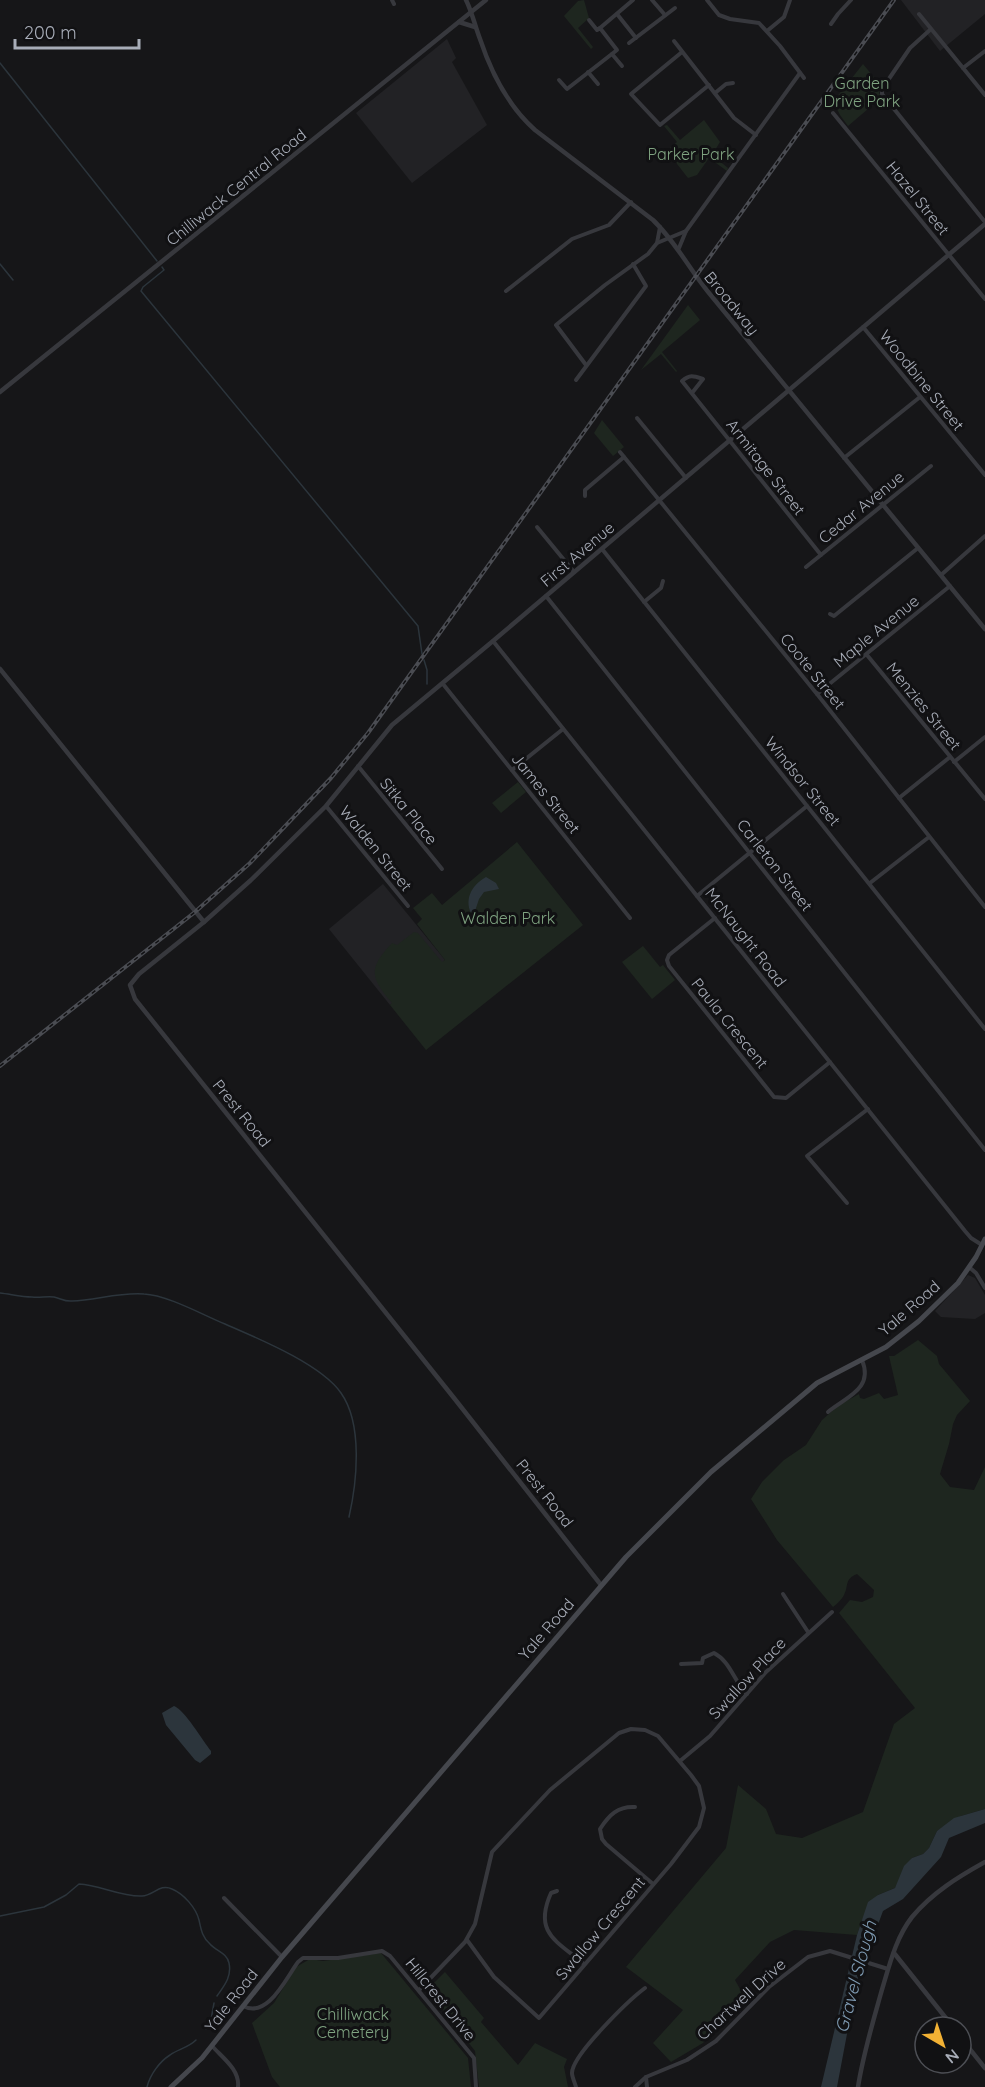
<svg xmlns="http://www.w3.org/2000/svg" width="985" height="2087" font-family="Quicksand,sans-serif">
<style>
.built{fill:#222225}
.green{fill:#1e261f}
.water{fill:#2c353c}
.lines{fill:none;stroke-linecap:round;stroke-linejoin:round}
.stream{stroke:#2c353c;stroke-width:1.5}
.minor{stroke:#37383d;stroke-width:4}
.tertiary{stroke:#37383d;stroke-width:4.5}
.secondary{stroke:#45474d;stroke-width:5}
.rail-casing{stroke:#4a4c52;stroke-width:4}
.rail{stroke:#111113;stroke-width:1.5;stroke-dasharray:4.5;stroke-linecap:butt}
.labels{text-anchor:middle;stroke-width:6;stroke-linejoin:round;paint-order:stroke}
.park-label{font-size:16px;fill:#7fa381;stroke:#111113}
.street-label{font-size:16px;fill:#a8adb8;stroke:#111113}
.water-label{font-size:18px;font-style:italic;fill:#7f9bb3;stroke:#111113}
</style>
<rect width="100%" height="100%" fill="#161618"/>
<g class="built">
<path d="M901,0h84v14l-45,37z"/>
<path d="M447,39l9,19 -4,4 35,63 -75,58 -56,-70z"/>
<path d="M383,884l62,76 -55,45 -61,-76z"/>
<path d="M968,1275l7,3 10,17v18l-10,6 -34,-2 -6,-6z"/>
</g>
<g class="green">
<path d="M584,0l5,18 -11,10 15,19 -2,2 -27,-33 14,-15z"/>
<path d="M863,64l18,22 -2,7 3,4 -34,29 -8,-11 -4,-8 -8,1z"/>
<path d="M704,120l16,22 -8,13 16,13 -1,3 -18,-13 -12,17 -9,3 -11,-14 -7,-16 7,-6 -13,-16 3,-1 13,15z"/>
<path d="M688,305l12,15 -38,32 15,19 -1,1 -15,-18 -20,16z"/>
<path d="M602,420l22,27 -11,9 -19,-23z"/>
<path d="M518,782l8,10 -25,21 -9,-10z"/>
<path d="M517,842l66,83 -157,125 -36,-45 2,-2c-22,-26 -24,-34 0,-60l5,2 17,-13 4,1 24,29 3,-2 -28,-36 5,-5 -9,-11 19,-15 10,12z"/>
<path d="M643,946l17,21 3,-2 12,15 -23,19 -30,-37z"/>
<path d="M918,1340l19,16 2,8 31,37 -13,14 -4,9 -4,20 -9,30 10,13 24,3 11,-23v342l-24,7 -24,15 -8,17 -6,6 -11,4 -17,30 -17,7 -16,25 -5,15 -63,-5 -24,12 -35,38 10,18 -42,45 -32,19 -18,-19 30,-33 -57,-43 100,-119 12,-63 28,24 10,25 26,4 61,-26 31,-88 21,-16 -76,-95 11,-13 12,2 11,-5 1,-7 -17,-16c-13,5 -8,12 -13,21 -2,4 -7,9 -11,12l-56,-67 -26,-41 11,-17 22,-22 22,-15 16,-25 17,-15 20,-11 1,4 4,1 15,-6 5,6 14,-4 -9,-39h5z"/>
<path d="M381,1953l87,105 3,29h-191l-8,-10 -20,-54 22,-20 22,-36 14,-8 13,2z"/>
<path d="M445,1972l39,46 -3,4 37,43 17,-22 32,16 -3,8 4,20h-89l-4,-36 -48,-61z"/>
</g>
<g class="water">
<path d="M486,877l10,6 3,6 -15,3 -5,7 -4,12 -4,2c-7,-15 2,-29 15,-36z"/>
<path d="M174,1706c10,3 29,35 37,45v3l-11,9 -5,-3 -29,-35 -4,-12z"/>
<path d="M985,1809v14l-36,15 -8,19 -38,42 -20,12 -26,70 -20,106h-16l36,-152 11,-33 10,-7 17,-7 9,-22 8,-8 11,-4 6,-6 8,-17 17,-13z"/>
</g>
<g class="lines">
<g class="stream">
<path d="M0,63l157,198"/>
<path d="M0,264l13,16"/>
<path d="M162,267l2,3 -21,17 -2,4 277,335 4,28"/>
<path d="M424,660l3,10v14"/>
<path d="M0,1293c10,1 21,4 32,4 7,1 15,-1 22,0 6,1 11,5 18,4 24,-1 48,-9 72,-7 23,1 59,21 81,30 32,14 96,40 116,69 22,31 16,89 8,124"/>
<path d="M0,1916l44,-9 22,-12 13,-11c21,1 42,13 63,12 11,0 18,-13 30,-7 12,5 24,19 27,31 2,9 3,17 11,24 6,7 17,9 19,19 3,14 -5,23 -12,33"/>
<path d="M206,2029l5,-9 3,-17"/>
<path d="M147,2087c3,-12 12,-25 23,-32 8,-6 18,-7 26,-15"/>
</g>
<g class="minor">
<path d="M392,0l2,4"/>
<path d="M652,0l13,15"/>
<path d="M707,0l12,15 11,4 29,4 21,23 24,32"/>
<path d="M617,14l19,24"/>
<path d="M919,14l66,81"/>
<path d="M831,24l7,-10 13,-14"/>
<path d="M600,28l33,-28"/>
<path d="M931,29l-21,19 -28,41v5l103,128"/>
<path d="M767,31l17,-14 6,-17"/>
<path d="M674,41l60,77 22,17"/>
<path d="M629,43l46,-35"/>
<path d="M682,52l-51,42 29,31 49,-40"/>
<path d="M612,54l10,12"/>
<path d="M963,68l22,-17"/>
<path d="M588,72l10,12"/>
<path d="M559,80l8,9 50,-39 -17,-22 -3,2 -8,-10"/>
<path d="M715,93l11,-9 7,-1"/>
<path d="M833,113l152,186"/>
<path d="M657,243l3,-16"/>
<path d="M679,248l7,-17 114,-158"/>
<path d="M506,291l66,-52 37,-14 22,-23"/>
<path d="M863,327l122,148"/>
<path d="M586,365l-30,-40 49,-40 43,-31 9,-11 29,-12"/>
<path d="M576,380l70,-94 -13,-22"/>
<path d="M692,393l11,-14c-9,-3 -13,-5 -21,2l139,174"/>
<path d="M637,418l49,60"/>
<path d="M620,452l197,242 168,213"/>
<path d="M844,458l76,-61"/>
<path d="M585,496v-6l39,-33"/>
<path d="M537,527l37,45"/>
<path d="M602,549l383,480"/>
<path d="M806,567l125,-101"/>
<path d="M941,575l44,-39"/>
<path d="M546,596l439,554"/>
<path d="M644,602l17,-14 2,-7"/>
<path d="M830,614l4,2 84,-68"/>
<path d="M493,641l472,590 6,7 11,7"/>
<path d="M867,655l118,144"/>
<path d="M443,684l187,234"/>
<path d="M817,694l133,-108"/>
<path d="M954,762l31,-25"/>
<path d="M358,766l84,103"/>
<path d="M512,770l51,-41"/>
<path d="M899,798l51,-41"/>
<path d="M326,806l82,100"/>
<path d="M870,883l59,-46"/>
<path d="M697,896l110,-90"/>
<path d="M715,918l-46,37 -2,5 2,6 105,131 12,1 44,-36"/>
<path d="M847,1203l-40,-47 61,-47"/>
<path d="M969,1267l7,6 9,15"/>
<path d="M828,1412c18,-15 46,-23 34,-52"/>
<path d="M783,1594l25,38"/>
<path d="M681,1664l21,-1 1,-5 11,-5c17,9 19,27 33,41"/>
<path d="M680,1761l30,-25 56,-64 66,-60"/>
<path d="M635,1807c-17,-1 -26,8 -35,22l2,10 4,5 47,40"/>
<path d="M557,1891l-6,2c-18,40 6,48 33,71"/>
<path d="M224,1898l58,59"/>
<path d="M419,1990l46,-48 10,-18 17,-72 58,-62 69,-57 12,-4 14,1 13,6 33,39 8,11 5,22 -5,19 -28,37 -132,154 -45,-41 -27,-37"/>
<path d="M243,2006c25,13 43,-28 55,-44l5,-4h35l44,-7 8,5 84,102 2,29"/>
<path d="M212,2046c11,12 28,24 26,41"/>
<path d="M646,2077l1,10"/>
<path d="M576,2087c-1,-4 -4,-10 -4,-14 0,-18 57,-73 73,-85"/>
<path d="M635,2087l11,-10 41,-17 29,-19 53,-54 39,-30 22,-6 58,18"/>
</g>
<g class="tertiary">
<path d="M466,0c6,12 9,26 14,39 11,33 29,68 55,91l118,90c23,22 36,49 56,73l276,336"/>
<path d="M459,22l16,5"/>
<path d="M0,392l486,-392"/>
<path d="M0,669l204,253"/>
<path d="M601,1585l-147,-187 -319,-399 -5,-14 9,-11 65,-52 47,-42 75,-74 66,-81 101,-84 492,-417"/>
<path d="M894,1953l59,74"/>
<path d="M961,2038l24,30"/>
<path d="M858,2087c5,-32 14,-62 23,-94 8,-26 14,-54 31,-76 20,-24 46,-40 73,-55"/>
</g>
<path class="secondary" d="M171,2087l31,-29 80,-101 344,-400 85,-85 106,-89 69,-36 33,-26 39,-38 18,-26 9,-18"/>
<defs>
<path id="rail" d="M0,1066l195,-154 55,-49 81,-85 37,-45 28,-39 498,-694"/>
</defs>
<use href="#rail" class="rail-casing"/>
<use href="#rail" class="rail"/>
</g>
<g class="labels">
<g class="park-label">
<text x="862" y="89">Garden<tspan x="862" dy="18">Drive Park</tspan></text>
<text x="691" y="160">Parker Park</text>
<text x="508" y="924">Walden Park</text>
<text x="353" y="2020">Chilliwack<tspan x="353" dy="18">Cemetery</tspan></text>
</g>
<g class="street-label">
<text transform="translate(236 187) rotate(-39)" y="6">Chilliwack Central Road</text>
<text transform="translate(918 198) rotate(51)" y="6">Hazel Street</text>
<text transform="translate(732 303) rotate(51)" y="6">Broadway</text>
<text transform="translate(922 380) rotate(51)" y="6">Woodbine Street</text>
<text transform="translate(766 467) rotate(52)" y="6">Armitage Street</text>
<text transform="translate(861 507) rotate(-39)" y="6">Cedar Avenue</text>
<text transform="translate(577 554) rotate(-40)" y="6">First Avenue</text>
<text transform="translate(876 631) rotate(-39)" y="6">Maple Avenue</text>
<text transform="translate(813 671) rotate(51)" y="6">Coote Street</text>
<text transform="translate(924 706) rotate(51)" y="6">Menzies Street</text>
<text transform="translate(803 781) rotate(51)" y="6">Windsor Street</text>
<text transform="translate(546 793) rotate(51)" y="6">James Street</text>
<text transform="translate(409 811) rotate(51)" y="6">Sitka Place</text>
<text transform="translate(376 848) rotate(51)" y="6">Walden Street</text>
<text transform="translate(775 865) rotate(52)" y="6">Carleton Street</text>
<text transform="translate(746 937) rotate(52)" y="6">McNaught Road</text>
<text transform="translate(730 1023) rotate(51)" y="6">Paula Crescent</text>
<text transform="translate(242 1113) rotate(51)" y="6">Prest Road</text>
<text transform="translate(909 1308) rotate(-41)" y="6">Yale Road</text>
<text transform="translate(545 1493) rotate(52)" y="6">Prest Road</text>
<text transform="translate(546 1629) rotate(-49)" y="6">Yale Road</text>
<text transform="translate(747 1678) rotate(-47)" y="6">Swallow Place</text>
<text transform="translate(600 1928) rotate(-50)" y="6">Swallow Crescent</text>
<text transform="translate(441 1999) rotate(51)" y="6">Hillcrest Drive</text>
<text transform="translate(741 1999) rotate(-42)" y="6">Chartwell Drive</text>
<text transform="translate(231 2000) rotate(-52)" y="6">Yale Road</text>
</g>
<g class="water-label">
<text transform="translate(856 1977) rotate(-75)" y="6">Gravel Slough</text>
</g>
</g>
<g transform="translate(943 2045) rotate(141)"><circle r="28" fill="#111113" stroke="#4d4f55" stroke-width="1.5"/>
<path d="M0-4.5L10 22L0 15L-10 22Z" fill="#f2b134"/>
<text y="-9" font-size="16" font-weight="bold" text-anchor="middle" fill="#a8adb8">N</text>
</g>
<path d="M15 39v9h124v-9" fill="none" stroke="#a8adb8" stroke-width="3"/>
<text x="24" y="39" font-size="18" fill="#a8adb8" stroke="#111113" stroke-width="4.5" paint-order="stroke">200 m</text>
</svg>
